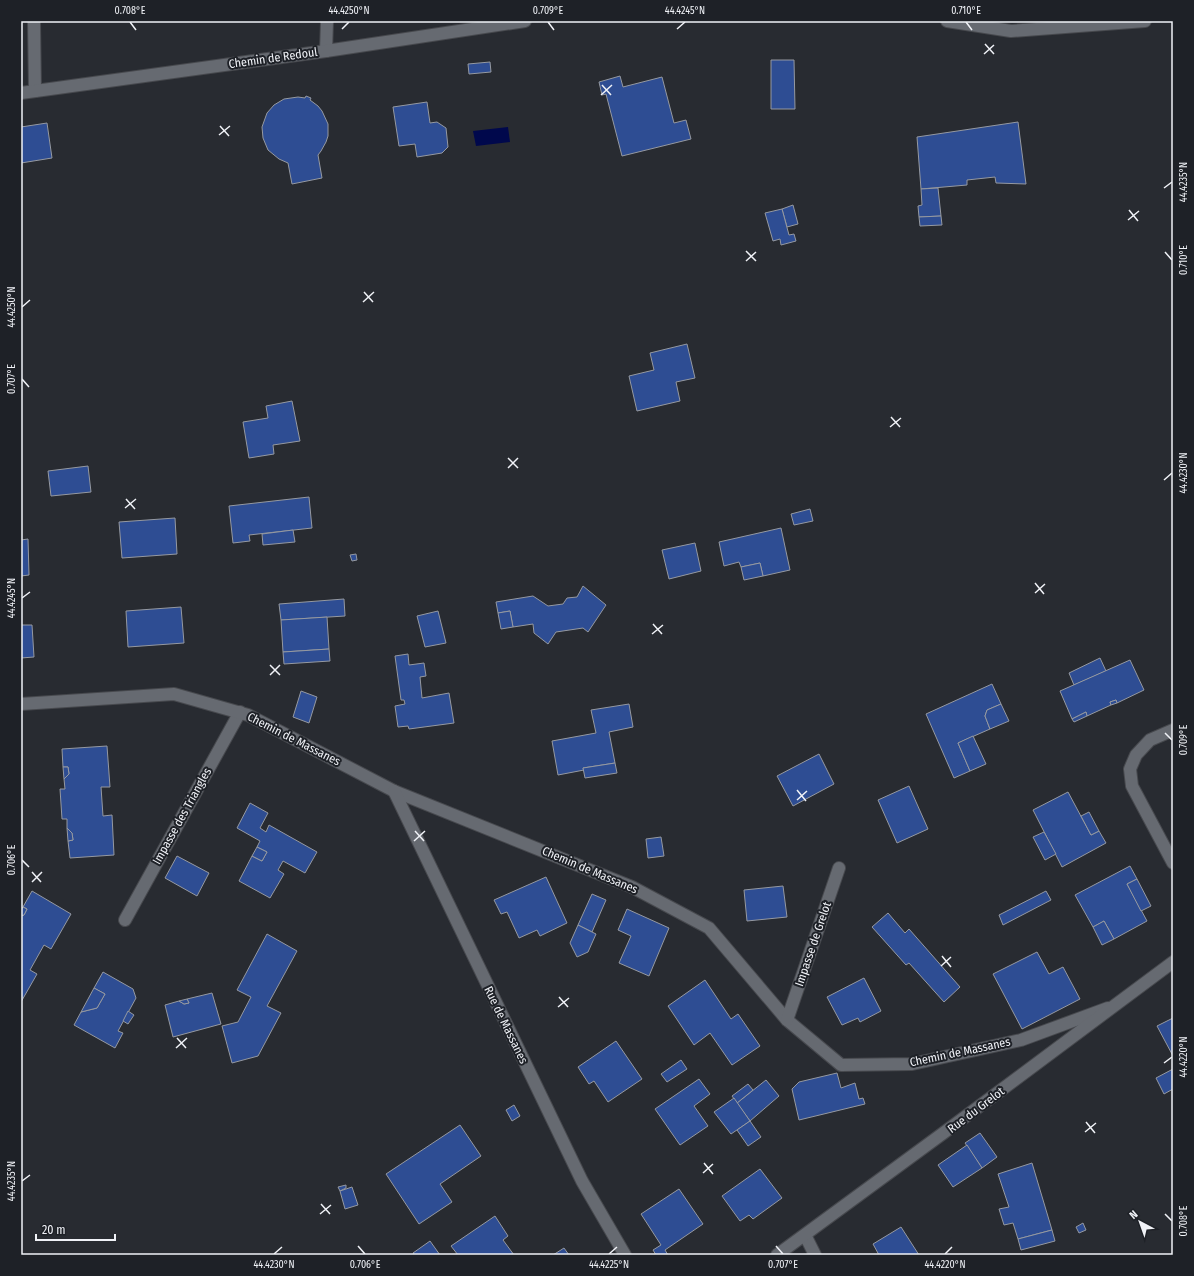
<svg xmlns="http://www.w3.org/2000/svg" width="1194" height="1276" font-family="'Fira Sans Condensed',sans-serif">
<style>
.water{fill:#00084c}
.building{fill:#2e4d93;stroke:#9599a1}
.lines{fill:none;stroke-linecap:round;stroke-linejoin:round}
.lane-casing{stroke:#47494e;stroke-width:14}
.street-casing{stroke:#47494e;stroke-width:14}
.secondary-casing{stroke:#47494e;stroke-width:14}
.lane{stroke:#666a71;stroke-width:12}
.street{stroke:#666a71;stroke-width:12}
.secondary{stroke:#666a71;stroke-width:12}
.ticks{fill:none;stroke:#f0f2f7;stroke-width:1.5}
.labels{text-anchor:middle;stroke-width:4;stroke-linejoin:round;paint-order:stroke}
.street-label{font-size:12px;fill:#f0f2f7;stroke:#1e2127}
.neatline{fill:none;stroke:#f0f2f7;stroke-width:1.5}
.ticks-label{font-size:10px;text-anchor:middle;fill:#f0f2f7}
</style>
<rect width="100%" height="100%" fill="#282b31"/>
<path class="water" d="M508,127l2,15 -34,4 -3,-15z"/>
<g class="building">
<path d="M771,60h23l1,49h-24z"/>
<path d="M490,62l1,10 -22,2 -1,-10z"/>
<path d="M620,76l3,11 39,-10 12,46 12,-3 5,19 -69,17 -16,-62 -4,1 -3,-13z"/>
<path d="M306,96l5,2 -1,2 8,6 4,5 6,13v12l-2,6 -5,9 -3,4 4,23 -30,6 -4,-21 -9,-4 -11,-9 -5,-12 -1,-11 5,-14 7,-8 10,-6 14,-2 7,1z"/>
<path d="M427,102l3,21 7,-1 9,6 2,19 -6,6 -25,4 -2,-13 -16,2 -6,-39z"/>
<path d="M1018,122l8,62 -30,-1 -1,-6 -28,3v5l-46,4 -4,-52z"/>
<path d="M47,123l5,35 -31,5v-36z"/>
<path d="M938,188l3,28 -22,1 -1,-11 4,-1 -1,-16z"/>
<path d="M793,205l5,19 -11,3 -5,-18z"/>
<path d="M782,209l7,26 5,-1 2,7 -15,4 -1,-6 -7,2 -8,-28z"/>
<path d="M941,216l1,9 -22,1 -1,-9z"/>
<path d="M687,344l8,34 -19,4 4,19 -43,10 -8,-35 25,-6 -4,-17z"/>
<path d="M292,401l8,40 -27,4 1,9 -25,4 -6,-36 25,-4 -2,-12z"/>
<path d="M88,466l3,26 -40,4 -3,-25z"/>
<path d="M309,497l3,31 -63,7 1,6 -17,2 -4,-37z"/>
<path d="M810,509l3,12 -19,4 -3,-11z"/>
<path d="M175,518l2,36 -55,4 -3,-36z"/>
<path d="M781,528l9,42 -27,6 -3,-13 -19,4 -2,-5 -15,4 -5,-24z"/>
<path d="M293,530l2,12 -32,3 -1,-11z"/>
<path d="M28,539l1,36 -8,1v-36z"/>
<path d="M695,543l6,28 -32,8 -7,-29z"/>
<path d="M356,554l1,6 -5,1 -2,-6z"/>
<path d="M760,563l3,13 -19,4 -3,-13z"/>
<path d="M583,586l23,19 -18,27 -5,-4 -27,4 -8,12 -14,-11 -1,-9 -20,3 -3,-16 -12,2 -2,-11 37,-6 15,10 15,-2 4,-6 10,-1z"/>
<path d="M344,599l1,17 -64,4 -2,-16z"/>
<path d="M181,607l3,36 -56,4 -2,-36z"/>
<path d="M438,611l8,32 -21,4 -8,-31z"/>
<path d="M510,611l3,16 -12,2 -3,-16z"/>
<path d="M327,617l2,32 -46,3 -2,-32z"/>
<path d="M21,625h11l2,32 -13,1z"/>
<path d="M329,649l1,12 -46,3 -1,-12z"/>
<path d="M408,654l1,11 15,-2 2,13 -6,1 2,21 27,-5 5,30 -45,6 -1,-3 -10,1 -3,-21 10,-2 -1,-4h-3l-6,-44z"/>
<path d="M1100,658l6,13 -32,14 -5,-12z"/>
<path d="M1130,660l14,30 -27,13 -1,-3 -6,2 1,3 -24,11 -1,-4 -14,7 -12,-28z"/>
<path d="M992,684l9,20 -14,6 -2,6 5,13 -32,14 12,28 -16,7 -28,-64z"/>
<path d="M301,691l16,6 -8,26 -16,-6z"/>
<path d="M1116,700l1,3 -6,2 -1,-3z"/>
<path d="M629,704l4,23 -24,5 6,31 -32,5 1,2 -26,5 -6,-34 44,-8 -5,-23z"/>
<path d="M1001,704l8,17 -19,8 -5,-13 2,-6z"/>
<path d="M1086,712l1,4 -13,6 -2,-3z"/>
<path d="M973,736l13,28 -16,7 -12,-28z"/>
<path d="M107,746l3,41h-9l2,29 9,-1 2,40 -44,3 -2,-17 5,-1 -1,-7 -5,-5v-9h-5l-2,-30h5l-1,-10 5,-5 -1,-7h-5l-1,-18z"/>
<path d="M819,754l15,30 -41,22 -16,-30z"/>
<path d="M615,763l2,10 -32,5 -2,-10z"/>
<path d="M63,767h5l1,7 -5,5z"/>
<path d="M909,786l19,43 -31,14 -19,-43z"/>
<path d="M1068,792l23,43 8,-4 7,12 -44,24 -29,-57z"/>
<path d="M250,803l18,10 -8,15 6,4 3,-7 48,27 -12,21 -22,-12 -5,9 6,4 -14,24 -31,-17 13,-25 10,5 5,-9 -10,-5 3,-6 -23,-13z"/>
<path d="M1089,812l10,19 -8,4 -10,-19z"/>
<path d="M67,828l5,5 1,7 -5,1z"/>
<path d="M1044,832l12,22 -11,6 -12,-23z"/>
<path d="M661,837l3,19 -16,2 -2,-19z"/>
<path d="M257,847l10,5 -5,9 -10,-5z"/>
<path d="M177,856l32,17 -12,23 -32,-18z"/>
<path d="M1130,866l7,13 -10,5 20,37 -33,18 -10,-18 -11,6 -18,-32z"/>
<path d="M546,877l21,46 -27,13 -3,-6 -18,8 -12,-26 -6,2 -7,-14z"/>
<path d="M1137,879l14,27 -10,5 -14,-27z"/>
<path d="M783,886l4,31 -40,4 -3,-31z"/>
<path d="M32,891l39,23 -20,35 -7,-4 -14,25 7,4 -16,28v-86l3,-1 3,-6 -4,-2z"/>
<path d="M1046,891l5,9 -48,25 -4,-10z"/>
<path d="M592,894l14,6 -14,32 -14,-7z"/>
<path d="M23,907l4,2 -3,6 -3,1v-6z"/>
<path d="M627,909l42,19 -20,48 -30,-13 12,-27 -13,-6z"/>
<path d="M888,913l17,20 4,-4 51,58 -16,15 -35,-39 -3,2 -34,-38z"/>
<path d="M1104,921l10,18 -12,6 -9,-18z"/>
<path d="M578,925l18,9 -8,18 -11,5 -7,-14z"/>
<path d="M267,934l30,17 -30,55 14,7 -23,43 -26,7 -10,-37 16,-4 13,-25 -14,-7z"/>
<path d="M1037,952l12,22 14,-7 17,32 -58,30 -29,-55z"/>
<path d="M103,972l30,17 3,9 -18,33 5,2 -8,15 -41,-23 7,-13 16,-4 8,-14 -11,-6z"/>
<path d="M864,978l17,33 -21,11 -2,-4 -16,7 -15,-28z"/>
<path d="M705,980l26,39 7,-5 22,32 -28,19 -22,-32 -16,12 -26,-39z"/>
<path d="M94,988l11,6 -8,14 -16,4z"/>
<path d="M212,993l9,31 -48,13 -8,-32 14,-4 5,3 5,-1 -2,-4z"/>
<path d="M187,999l2,4 -5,1 -5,-3z"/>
<path d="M128,1011l6,4 -6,9 -5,-3z"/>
<path d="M1173,1018v38l-16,-30z"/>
<path d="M616,1041l26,38 -34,23 -14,-21 -5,3 -11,-17z"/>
<path d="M681,1060l6,9 -20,13 -6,-8z"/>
<path d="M1173,1069v20l-9,5 -8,-16z"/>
<path d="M837,1073l4,15 14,-5 4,16 4,-1 2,6 -66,16 -7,-31 7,-7z"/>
<path d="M699,1079l11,15 -16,12 14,20 -28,19 -25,-36z"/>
<path d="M766,1080l13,16 -29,25 -13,-18z"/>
<path d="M748,1084l5,6 -16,13 -5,-7z"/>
<path d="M734,1098l16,23 -19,13 -17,-22z"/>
<path d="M514,1105l6,11 -8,5 -6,-11z"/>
<path d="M750,1121l11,16 -13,9 -11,-16z"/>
<path d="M460,1125l21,31 -41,28 12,18 -33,22 -33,-50z"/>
<path d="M980,1133l17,24 -15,11 -17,-25z"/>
<path d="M967,1145l15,23 -29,19 -15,-22z"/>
<path d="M1032,1163l20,67 -34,9 -5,-16 -9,2 -5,-16 10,-2 -11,-33z"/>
<path d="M760,1169l22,29 -29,21 -4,-4 -9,6 -18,-25z"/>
<path d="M346,1185v3l-6,3 -2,-4z"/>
<path d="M352,1187l6,18 -13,4 -5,-18z"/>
<path d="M679,1189l24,35 -38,26 3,5h-12l-3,-5 8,-5 -20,-31z"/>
<path d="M495,1216l13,20 -5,4 11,15h-56l-7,-9z"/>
<path d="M1083,1223l3,7 -7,3 -3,-6z"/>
<path d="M901,1227l18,28h-40l-6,-11z"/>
<path d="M1052,1230l3,11 -34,9 -3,-11z"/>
<path d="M430,1241l10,14h-26l-1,-2z"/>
<path d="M564,1248l5,7h-16z"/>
</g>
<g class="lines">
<defs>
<g id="lane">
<path d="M34,21l1,70"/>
<path d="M326,51l1,-30"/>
<path d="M125,920l115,-208"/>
</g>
<g id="street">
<path d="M947,21l64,10 134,-10"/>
<path d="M21,93l305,-42 199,-30"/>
<path d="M21,704l153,-10 74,21 146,76 238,96 77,41 78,92 54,45 71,-1 109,-24 87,-32"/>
<path d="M1173,730l-23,10 -14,15 -6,14 2,17 41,77"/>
<path d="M394,791l188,390 43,74"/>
<path d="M787,1020l52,-152"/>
<path d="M805,1235l10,20"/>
</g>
<path id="secondary" d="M777,1255l165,-121 231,-172"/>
</defs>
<use href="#lane" class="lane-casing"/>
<use href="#street" class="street-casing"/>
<use href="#secondary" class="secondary-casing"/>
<use href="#lane" class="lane"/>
<use href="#street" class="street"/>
<use href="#secondary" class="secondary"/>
</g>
<path class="ticks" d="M130,22l6,8M548,22l6,8M966,22l6,8M342,29l7,-7M677,29l8,-7M985,44l9,10M984,54l10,-9M602,85l9,10M601,95l11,-10M220,126l9,10M219,135l11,-9M1164,188l8,-6M1129,210l9,11M1128,220l11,-9M746,251l10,10M1165,252l7,8M746,261l10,-9M364,292l9,10M363,302l11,-10M22,307l8,-7M22,379l7,8M891,417l9,10M890,427l11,-9M508,458l10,10M508,468l10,-10M1164,480l8,-7M126,499l9,10M125,508l11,-9M1035,583l9,11M1035,593l10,-9M22,598l8,-6M653,624l9,10M652,634l11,-9M270,665l10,10M270,675l10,-10M1165,733l7,7M797,790l9,11M797,800l10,-9M415,831l9,10M414,841l11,-10M22,860l7,7M32,872l9,10M32,882l10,-10M942,956l9,11M941,966l10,-9M559,997l9,10M558,1007l11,-9M177,1038l9,10M176,1048l11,-10M1164,1063l8,-6M1086,1122l9,11M1085,1132l11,-9M704,1163l9,11M703,1173l10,-9M22,1181l8,-6M321,1204l9,10M320,1214l11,-9M1165,1214l7,7M358,1246l7,8M776,1246l7,8M274,1254l8,-7M609,1254l8,-7M945,1254l7,-7"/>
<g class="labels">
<g class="street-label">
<text transform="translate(273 58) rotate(-8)" y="4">Chemin de Redoul</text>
<text transform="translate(294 739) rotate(27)" y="4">Chemin de Massanes</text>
<text transform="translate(182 816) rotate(-61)" y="4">Impasse des Triangles</text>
<text transform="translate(590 870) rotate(23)" y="4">Chemin de Massanes</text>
<text transform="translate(813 944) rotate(-71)" y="4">Impasse de Grelot</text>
<text transform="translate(506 1025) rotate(64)" y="4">Rue de Massanes</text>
<text transform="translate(960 1052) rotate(-12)" y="4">Chemin de Massanes</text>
<text transform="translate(976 1110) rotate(-37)" y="4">Rue du Grelot</text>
</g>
</g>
<rect width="1194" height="1276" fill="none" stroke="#1e2127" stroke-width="44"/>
<g transform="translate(1140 1222) rotate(319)" stroke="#1e2127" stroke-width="3" paint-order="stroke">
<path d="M0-3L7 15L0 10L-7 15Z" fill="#f0f2f7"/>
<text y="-6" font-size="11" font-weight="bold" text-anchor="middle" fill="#f0f2f7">N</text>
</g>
<path d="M36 1234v6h79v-6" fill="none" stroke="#f0f2f7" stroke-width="2"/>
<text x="42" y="1234" font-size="12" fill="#f0f2f7" stroke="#1e2127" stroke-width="3" paint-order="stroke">20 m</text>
<rect x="22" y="22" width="1150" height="1232" class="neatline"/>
<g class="ticks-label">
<text x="130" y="14">0.708°E</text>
<text x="349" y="14">44.4250°N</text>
<text x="548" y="14">0.709°E</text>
<text x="685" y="14">44.4245°N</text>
<text x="966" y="14">0.710°E</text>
<text transform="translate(1183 182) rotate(-90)" y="4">44.4235°N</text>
<text transform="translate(1183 260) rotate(-90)" y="4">0.710°E</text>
<text transform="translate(11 307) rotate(-90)" y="4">44.4250°N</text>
<text transform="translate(11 379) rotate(-90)" y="4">0.707°E</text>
<text transform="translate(1183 473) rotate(-90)" y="4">44.4230°N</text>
<text transform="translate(11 598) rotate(-90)" y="4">44.4245°N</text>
<text transform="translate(1183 740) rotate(-90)" y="4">0.709°E</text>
<text transform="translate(11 860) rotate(-90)" y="4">0.706°E</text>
<text transform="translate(1183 1057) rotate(-90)" y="4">44.4220°N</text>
<text transform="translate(11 1181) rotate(-90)" y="4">44.4235°N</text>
<text transform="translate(1183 1221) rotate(-90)" y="4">0.708°E</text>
<text x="274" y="1268">44.4230°N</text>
<text x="365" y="1268">0.706°E</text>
<text x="609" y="1268">44.4225°N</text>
<text x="783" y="1268">0.707°E</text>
<text x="945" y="1268">44.4220°N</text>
</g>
</svg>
